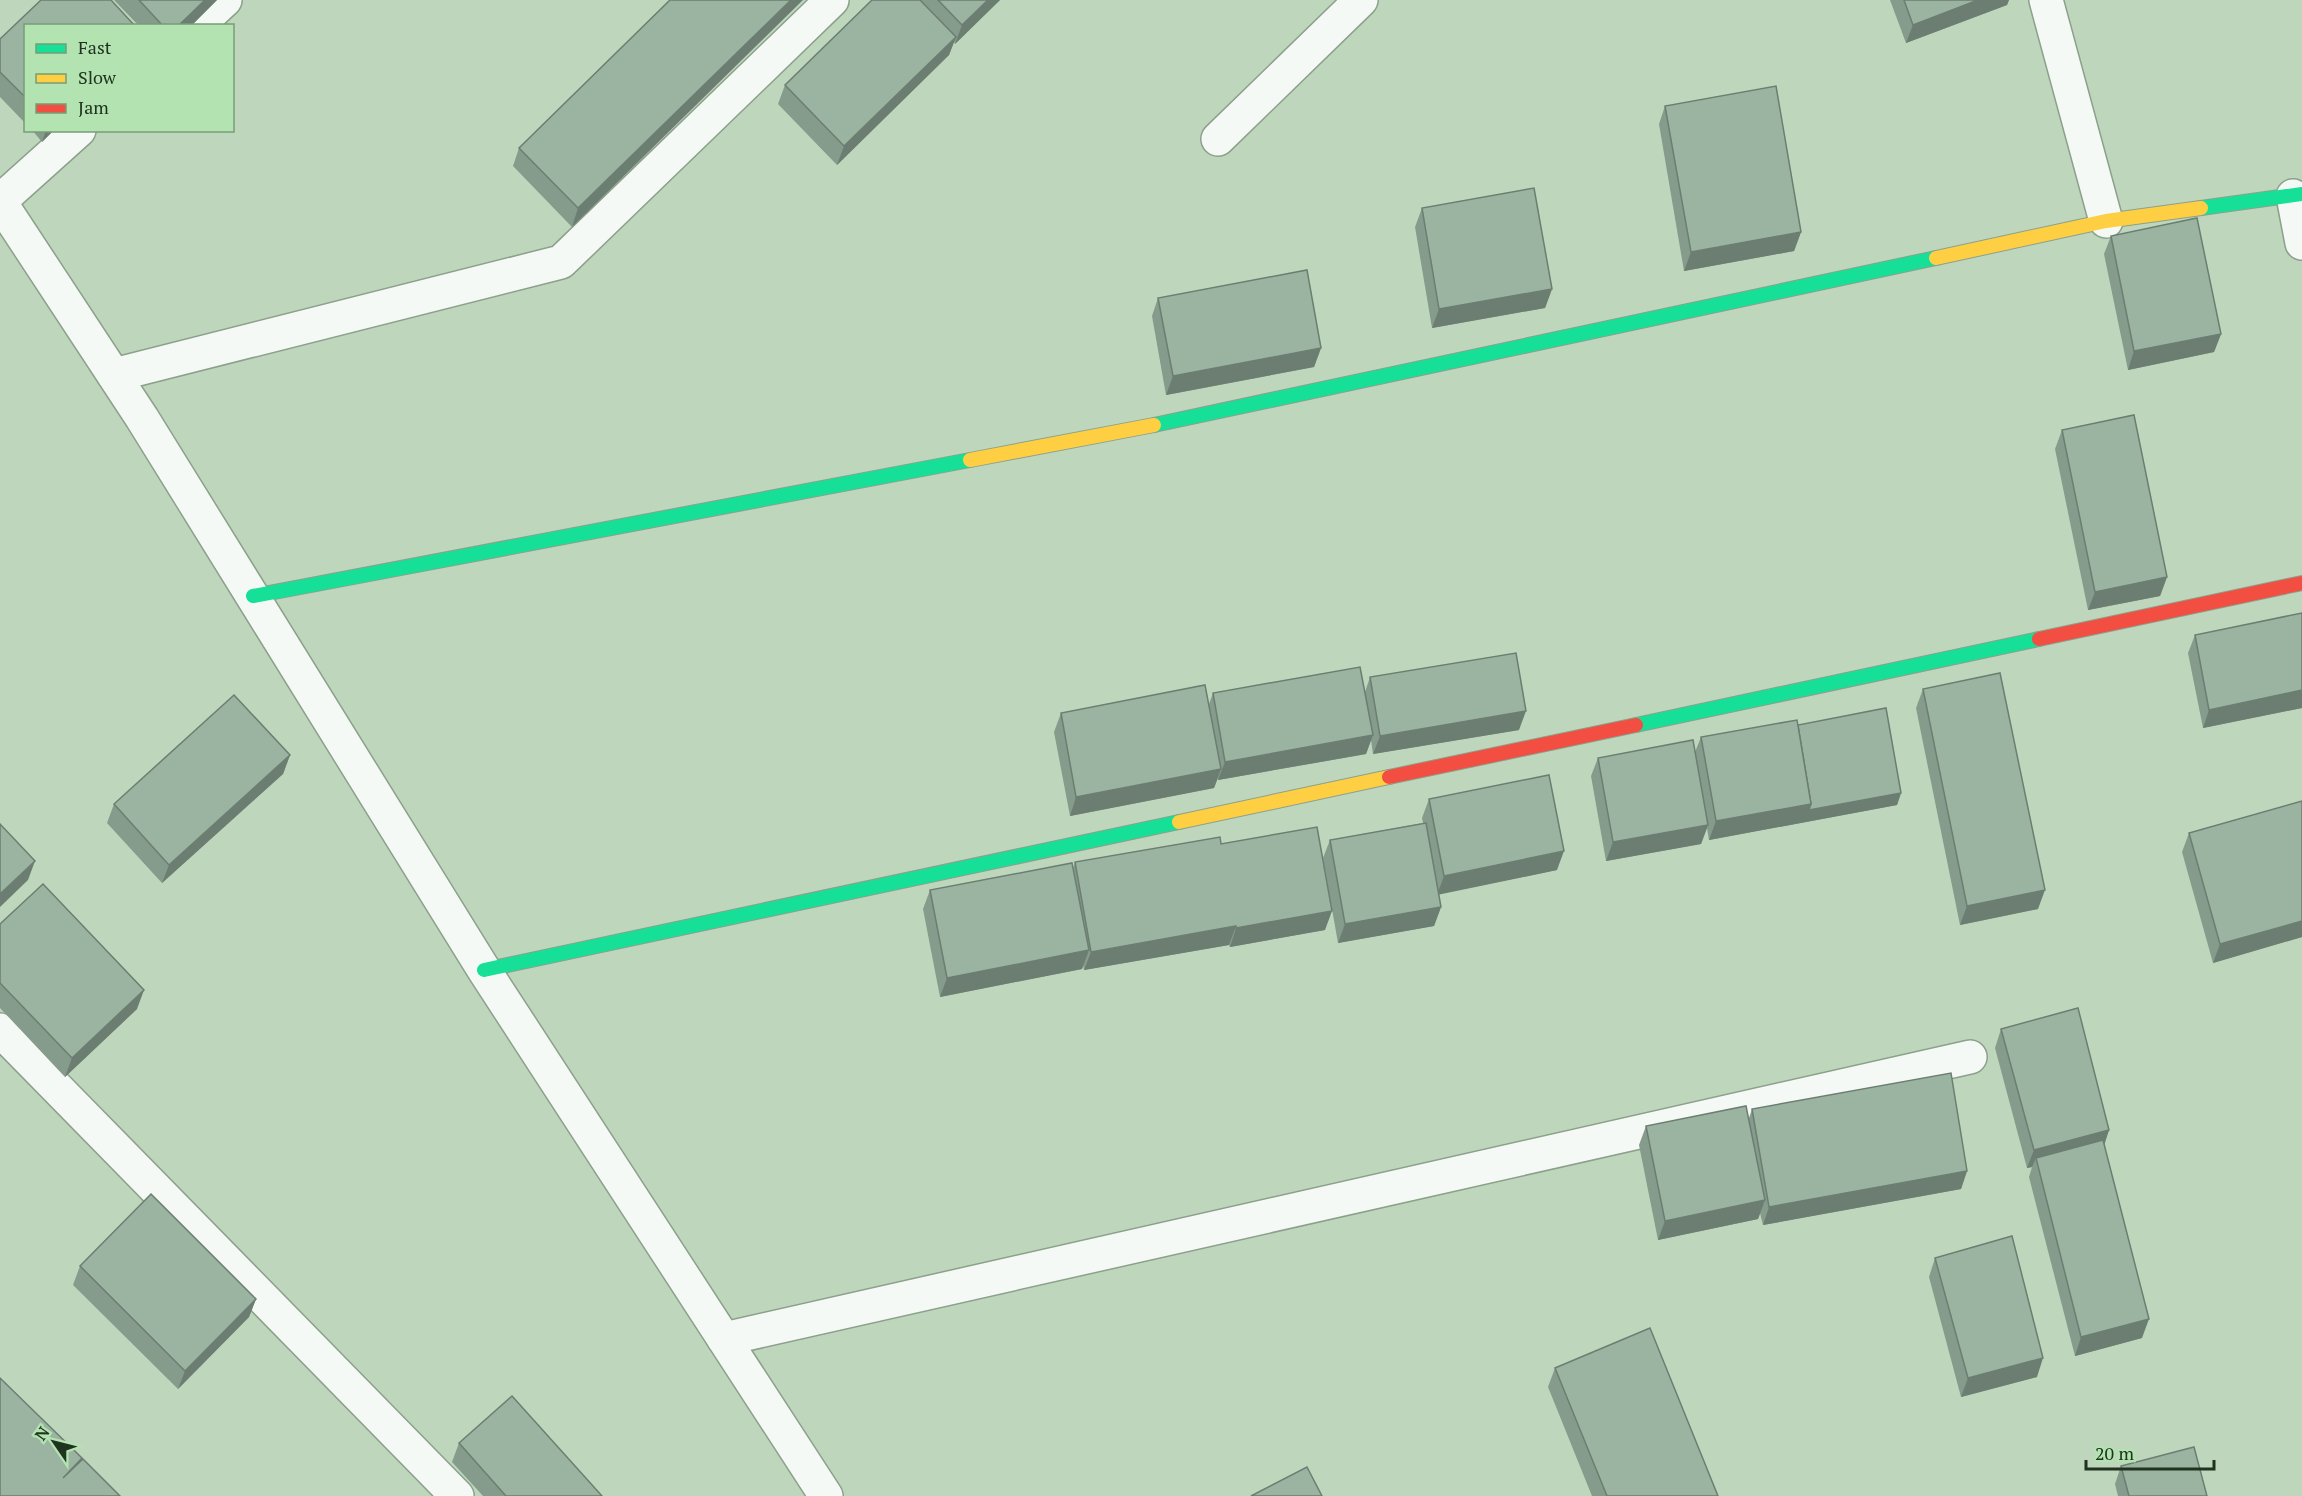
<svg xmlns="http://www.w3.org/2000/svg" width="2302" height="1496" font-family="'PT Serif',serif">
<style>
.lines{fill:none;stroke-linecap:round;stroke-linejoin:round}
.street-casing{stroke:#8ca08b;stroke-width:36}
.fast-casing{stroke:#8ca08b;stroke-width:16}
.slow-casing{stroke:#8ca08b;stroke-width:16}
.jam-casing{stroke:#8ca08b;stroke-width:16}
.street{stroke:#f5f9f5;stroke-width:33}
.fast{stroke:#16e098;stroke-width:14}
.slow{stroke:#ffcf43;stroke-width:14}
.jam{stroke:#f24e42;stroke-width:14}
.wall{fill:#859b8b}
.shaded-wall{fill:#6c7e71}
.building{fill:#9bb4a2;stroke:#6c7e71;stroke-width:1.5}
</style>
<rect width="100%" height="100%" fill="#bed7bc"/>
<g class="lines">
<defs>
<g id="street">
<path d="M2046,0l60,221"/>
<path d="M197,26l28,-26"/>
<path d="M1218,139l143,-139"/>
<path d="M2293,196l9,47"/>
<path d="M0,201l79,-71"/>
<path d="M0,202l142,216 342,552 342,526"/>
<path d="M114,375l447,-113 271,-262"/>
<path d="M0,1030l457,466"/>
<path d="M724,1339l1246,-282"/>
</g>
<g id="fast">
<path d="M2201,208l101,-14"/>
<path d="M1154,425l782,-167"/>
<path d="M253,596l717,-136"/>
<path d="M1636,725l403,-86"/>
<path d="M484,970l695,-148"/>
</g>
<g id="slow">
<path d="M1936,258l170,-37 95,-13"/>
<path d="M970,460l184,-35"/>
<path d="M1179,822l210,-45"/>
</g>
<g id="jam">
<path d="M2039,639l263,-56"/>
<path d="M1389,777l247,-52"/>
</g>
</defs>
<use href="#street" class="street-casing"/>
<use href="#fast" class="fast-casing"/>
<use href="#slow" class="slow-casing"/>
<use href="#jam" class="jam-casing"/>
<use href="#street" class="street"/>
<use href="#fast" class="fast"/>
<use href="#slow" class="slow"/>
<use href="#jam" class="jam"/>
</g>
<g class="wall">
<path d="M114,0h103l-26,26h-52z"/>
<path d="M670,0l-98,227 -59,-61 6,-18z"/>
<path d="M872,0h128l-45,44 -1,-2 -5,13 -112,110 -59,-61 7,-19z"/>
<path d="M1890,0h119l-2,5 -101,38z"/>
<path d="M26,26v98l-26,-27v-58z"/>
<path d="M1665,106l136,126 -7,19 -110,20 -25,-147z"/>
<path d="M32,130h22l-12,12z"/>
<path d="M1422,208l130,81 -7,19 -113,20 -17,-101z"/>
<path d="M2111,236l110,98 -7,18 -86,18 -24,-116z"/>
<path d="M1158,298l163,50 -7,19 -148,28 -14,-79z"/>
<path d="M2062,430l105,147 -7,19 -72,14 -33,-161z"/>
<path d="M2302,613v95l-99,20 -15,-75 7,-18z"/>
<path d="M1370,677l149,53 -146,24 -2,-14 -5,14 -148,26v-2l-4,10 -144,28 -16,-84 7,-19 148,-9 4,-11 152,-1z"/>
<path d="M1923,689l115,220 -78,16 -44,-217z"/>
<path d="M1798,725l103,68 -4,12 -188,35 -2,-12 -6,16 -95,17 -15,-85 7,-18 97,-6 6,-15z"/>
<path d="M290,755l-7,19 -121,109 -55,-60 7,-19z"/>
<path d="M1429,799l128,71 -119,24 3,13 -7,19 -96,17 -15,-85 7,-18 93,-17 -1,-5z"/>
<path d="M2302,801v136l-89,26 -31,-111 7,-19z"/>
<path d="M1221,844l104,86 -95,17 -1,-2 -145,25 -1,-5 -1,4 -142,28 -17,-88 7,-19 143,-22 2,-6z"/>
<path d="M0,924l137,85 -72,68 -65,-69z"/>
<path d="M2001,1029l108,101 -5,14 38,194 -67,18 -46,-179 3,-10 -5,1 -32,-120z"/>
<path d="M1752,1109l215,62 -6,18 -198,36 -3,-12 -2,6 -100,21 -19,-95 7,-19 103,-8z"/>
<path d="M1935,1258l102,119 -76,20 -32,-120z"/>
<path d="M80,1266l176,33 -7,18 -71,72 -105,-104z"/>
<path d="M1555,1368l163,128h-126l-44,-109z"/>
<path d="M459,1443l143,53h-119l-31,-34z"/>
<path d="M2121,1466l86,30h-89l-3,-12z"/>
</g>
<g class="shaded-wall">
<path d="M205,0h12l-26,26h-13z"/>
<path d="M791,0h12l-231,227 6,-19z"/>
<path d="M988,0h12l-45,44 7,-19z"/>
<path d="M1978,0h31l-2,5 -101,38 7,-18z"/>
<path d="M956,37l-7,18 -112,110 7,-19z"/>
<path d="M46,130h8l-12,12z"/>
<path d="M1801,232l-7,19 -110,20 7,-19z"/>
<path d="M1552,289l-7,19 -113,20 7,-19z"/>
<path d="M2221,334l-7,18 -86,18 6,-19z"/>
<path d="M1321,348l-7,19 -148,28 7,-19z"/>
<path d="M2167,577l-7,19 -72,14 7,-18z"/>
<path d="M2302,690v18l-99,20 6,-18z"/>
<path d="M1526,711l-7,19 -146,24 7,-18z"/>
<path d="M1373,735l-7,19 -148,26 7,-18z"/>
<path d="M290,755l-7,19 -121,109 7,-18z"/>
<path d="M1221,769l-7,19 -144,28 6,-19z"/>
<path d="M1901,793l-4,12 -188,35 7,-19 95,-17z"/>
<path d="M1708,825l-7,19 -95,17 7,-19z"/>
<path d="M1564,851l-7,19 -120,25 7,-19z"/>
<path d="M35,861l-7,19 -28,27v-13z"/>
<path d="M2045,890l-7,19 -78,16 7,-19z"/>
<path d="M1441,907l-7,19 -96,17 7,-19z"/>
<path d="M1332,911l-7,19 -95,17 6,-19z"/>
<path d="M2302,921v16l-89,26 7,-19z"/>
<path d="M1236,926l-7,19 -145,25 7,-18z"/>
<path d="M1089,950l-7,19 -142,28 7,-19z"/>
<path d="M144,990l-7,19 -72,68 7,-19z"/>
<path d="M2109,1130l-6,19 -67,9 -4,9 -5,1 7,-18z"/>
<path d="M1967,1171l-6,18 -198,36 6,-18z"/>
<path d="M1765,1200l-7,19 -100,21 7,-19z"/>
<path d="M256,1299l-7,18 -71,72 7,-18z"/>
<path d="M2149,1319l-7,19 -67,18 6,-19z"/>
<path d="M2043,1358l-6,19 -76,20 7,-19z"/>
</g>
<g class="building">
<path d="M41,0h70l24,26h-109v72l-26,-26v-33z"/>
<path d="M139,0h66l-27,26h-15z"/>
<path d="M670,0h121l-213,208 -59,-60z"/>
<path d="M872,0h48l36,37 -112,109 -59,-61z"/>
<path d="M938,0h50l-26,25z"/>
<path d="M1904,0h74l-65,25z"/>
<path d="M1776,86l25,146 -110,20 -26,-146z"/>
<path d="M1534,188l18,101 -113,20 -17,-101z"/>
<path d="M2197,218l24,116 -87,17 -23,-115z"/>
<path d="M1307,270l14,78 -148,28 -15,-78z"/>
<path d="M2134,415l33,162 -72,15 -33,-162z"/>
<path d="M2302,613v77l-93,20 -14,-75z"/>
<path d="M1516,653l10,58 -146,25 -10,-59z"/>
<path d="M1360,667l13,68 -148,27 -12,-69z"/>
<path d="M2000,673l45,217 -78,16 -44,-217z"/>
<path d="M1205,685l16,84 -145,28 -15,-84z"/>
<path d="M234,695l56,60 -121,110 -55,-61z"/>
<path d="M1886,708l15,85 -92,17 2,-6 -13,-79z"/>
<path d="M1797,720l14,84 -95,17 -15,-84z"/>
<path d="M1693,740l15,85 -95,17 -15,-84z"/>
<path d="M1549,775l15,76 -120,25 -15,-77z"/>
<path d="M2302,801v120l-82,23 -31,-111z"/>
<path d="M1426,823l15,84 -96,17 -15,-84z"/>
<path d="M0,824l35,37 -35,33z"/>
<path d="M1317,827l15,84 -96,17v-2l-145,26 -16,-90 145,-25 1,7z"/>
<path d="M1072,863l17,87 -142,28 -17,-88z"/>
<path d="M43,884l101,106 -72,68 -72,-75v-59z"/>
<path d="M2078,1008l31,122 -75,20 -33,-121z"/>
<path d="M1951,1073l16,98 -198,36 -17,-98z"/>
<path d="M1746,1106l19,94 -100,21 -19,-95z"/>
<path d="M2103,1140l46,179 -68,18 -45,-179z"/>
<path d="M151,1194l105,105 -71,72 -105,-105z"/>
<path d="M2012,1236l31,122 -75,20 -33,-120z"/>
<path d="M1650,1328l68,168h-111l-52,-128z"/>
<path d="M0,1378l82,80 -19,20 20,-19 37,37h-120z"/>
<path d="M512,1396l90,100h-96l-47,-53z"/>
<path d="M2194,1447l13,49h-78l-8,-30z"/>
<path d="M1307,1467l15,29h-71z"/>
</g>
<rect x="24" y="24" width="210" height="108" fill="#b3e3b0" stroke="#789d76" stroke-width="1.5"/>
<rect x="36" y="44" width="30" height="9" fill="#16e098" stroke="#789d76" stroke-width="1.5"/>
<text x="78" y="54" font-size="18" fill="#20331f">Fast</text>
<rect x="36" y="74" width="30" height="9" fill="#ffcf43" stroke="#789d76" stroke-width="1.5"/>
<text x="78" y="84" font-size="18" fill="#20331f">Slow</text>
<rect x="36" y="104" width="30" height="9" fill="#f24e42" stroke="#789d76" stroke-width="1.5"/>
<text x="78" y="114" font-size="18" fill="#20331f">Jam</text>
<g transform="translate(54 1442) rotate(305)" stroke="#b3e3b0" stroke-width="4.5" paint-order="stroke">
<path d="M0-4.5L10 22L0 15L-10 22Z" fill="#20331f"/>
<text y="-9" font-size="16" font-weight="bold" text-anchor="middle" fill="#20331f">N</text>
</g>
<path d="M2086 1460v9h128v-9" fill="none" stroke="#20331f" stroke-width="3"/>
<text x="2095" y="1460" font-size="18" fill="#20331f" stroke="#b3e3b0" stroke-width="4.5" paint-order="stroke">20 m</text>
</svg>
